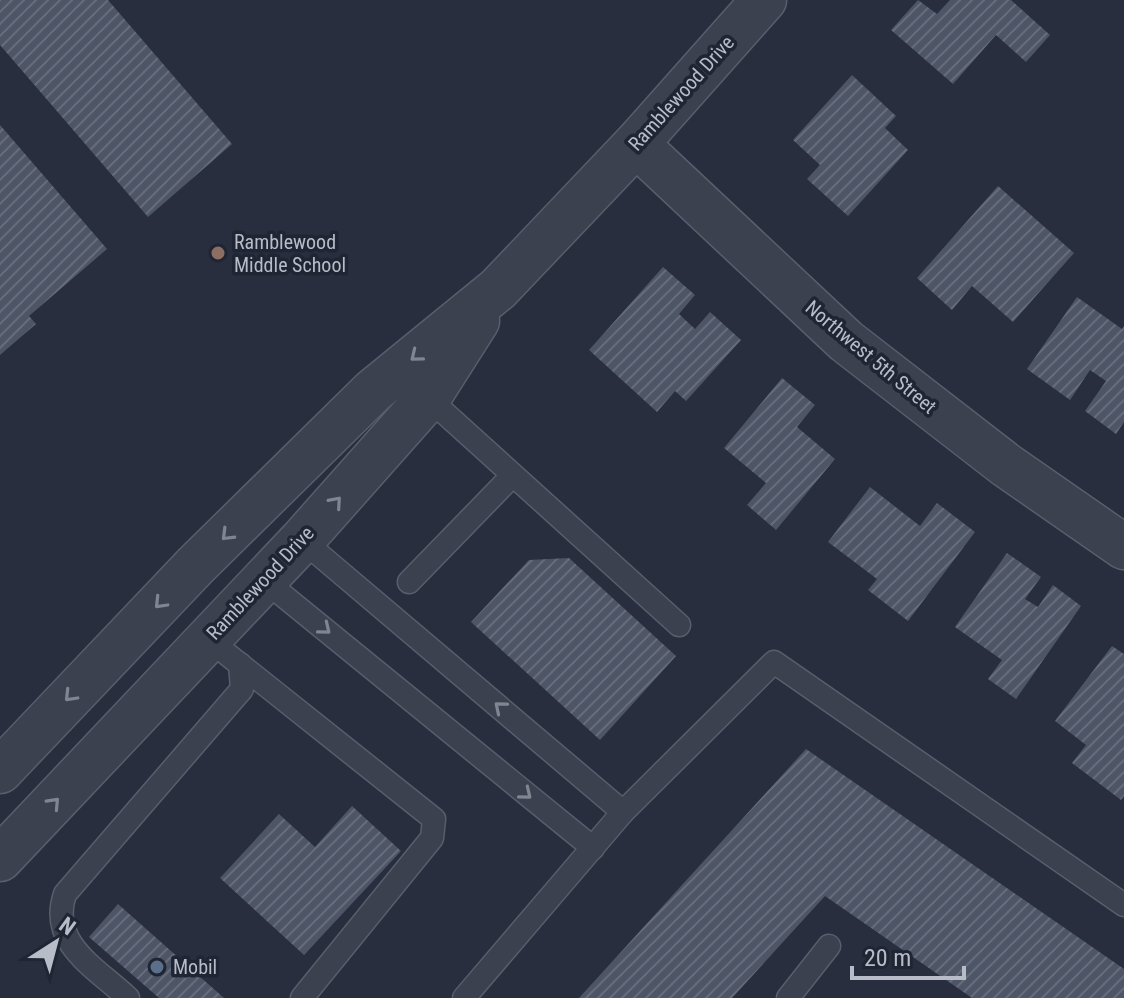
<svg xmlns="http://www.w3.org/2000/svg" width="1124" height="998" font-family="'Roboto Condensed',sans-serif">
<style>
.building{fill:url(#building-hatch)}
.lines{fill:none;stroke-linecap:round;stroke-linejoin:round}
.service-casing{stroke:#595e6c;stroke-width:25}
.minor-casing{stroke:#595e6c;stroke-width:47}
.tertiary-casing{stroke:#595e6c;stroke-width:47}
.service{stroke:#3b414e;stroke-width:22}
.minor{stroke:#3b414e;stroke-width:44}
.tertiary{stroke:#3b414e;stroke-width:44}
.oneway{stroke:#808592}
.education-dot{fill:#8d6e63;stroke:#202533;stroke-width:3}
.service-dot{fill:#5c6f8a;stroke:#202533;stroke-width:3}
.labels{text-anchor:middle;stroke-width:7;stroke-linejoin:round;paint-order:stroke}
.street-label{font-size:20px;fill:#b8bcc9;stroke:#202533}
.poi-label{font-size:20px;fill:#b8bcc9;stroke:#202533;text-anchor:start}
</style>
<defs>
<pattern id="building-hatch" width="6" height="6" patternUnits="userSpaceOnUse" patternTransform="scale(2)"><rect width="6" height="6" fill="#4e5567"/><path d="M-1 1l2-2M0 6l6-6M5 7l2-2" fill="none" stroke="#656c7b"/></pattern>
</defs>
<rect width="100%" height="100%" fill="#282e3e"/>
<g class="building">
<path d="M0,0h108l124,144 -84,73 -148,-172z"/>
<path d="M918,0l19,14 13,-14h61l39,35 -24,27 -30,-27 -43,49 -62,-54z"/>
<path d="M852,75l44,41 -11,12 23,22 -60,66 -41,-37 13,-14 -27,-25z"/>
<path d="M0,125l107,124 -78,67 7,8 -36,31z"/>
<path d="M998,186l76,67 -61,69 -41,-36 -20,24 -35,-32z"/>
<path d="M663,267l32,28 -16,19 16,15 15,-17 31,28 -55,61 -11,-10 -18,21 -68,-62z"/>
<path d="M1077,297l45,32 2,-3v96l-8,12 -31,-23 21,-30 -16,-11 -20,30 -43,-31z"/>
<path d="M782,378l33,27 -18,22 38,32 -59,71 -29,-25 19,-22 -42,-35z"/>
<path d="M870,487l50,39 17,-23 38,29 -67,89 -40,-31 9,-11 -49,-37z"/>
<path d="M1007,553l34,24 -16,22 13,8 15,-22 28,21 -65,93 -28,-20 14,-19 -47,-33z"/>
<path d="M569,558l107,98 -76,84 -129,-118 58,-62z"/>
<path d="M1112,646l12,8v142l-3,4 -49,-37 14,-18 -31,-24z"/>
<path d="M806,749l318,220v29h-152l-147,-102 -93,102h-153z"/>
<path d="M352,806l49,45 -97,104 -84,-77 59,-64 36,33z"/>
<path d="M118,904l106,94h-65l-70,-61z"/>
</g>
<g class="lines">
<defs>
<g id="service">
<path d="M428,398l251,227"/>
<path d="M302,540l321,272"/>
<path d="M264,580l329,268"/>
<path d="M409,582l103,-106"/>
<path d="M208,639l226,180 -2,19 -130,160"/>
<path d="M128,998c-32,-30 -80,-55 -63,-104l177,-205 -2,-25"/>
<path d="M464,998l159,-186 151,-150 350,243"/>
<path d="M788,998l41,-52"/>
</g>
<path id="minor" d="M636,144l210,197 160,124 118,82"/>
<g id="tertiary">
<path d="M0,771l196,-206 177,-174 125,-102 138,-145 128,-144"/>
<path d="M0,859l302,-319 126,-142 49,-77"/>
</g>
</defs>
<use href="#service" class="service-casing"/>
<use href="#minor" class="minor-casing"/>
<use href="#tertiary" class="tertiary-casing"/>
<use href="#service" class="service"/>
<use href="#minor" class="minor"/>
<use href="#tertiary" class="tertiary"/>
</g>
<defs><path id="oneway-chevron" d="M-2-3.5L2.5 0L-2 3.5" fill="none" stroke-width="1.6" stroke-linecap="round" stroke-linejoin="round" transform="scale(2)"/></defs>
<g class="oneway">
<use href="#oneway-chevron" transform="translate(416 356) rotate(141)"/>
<use href="#oneway-chevron" transform="translate(336 502) rotate(-49)"/>
<use href="#oneway-chevron" transform="translate(227 535) rotate(135)"/>
<use href="#oneway-chevron" transform="translate(160 603) rotate(134)"/>
<use href="#oneway-chevron" transform="translate(325 629) rotate(39)"/>
<use href="#oneway-chevron" transform="translate(70 696) rotate(134)"/>
<use href="#oneway-chevron" transform="translate(500 707) rotate(-140)"/>
<use href="#oneway-chevron" transform="translate(526 794) rotate(39)"/>
<use href="#oneway-chevron" transform="translate(54 803) rotate(-47)"/>
</g>
<circle class="education-dot" cx="218" cy="253" r="8"/>
<circle class="service-dot" cx="157" cy="967" r="8"/>
<g class="labels">
<g class="street-label">
<text transform="translate(681 93) rotate(-48)" y="7">Ramblewood Drive</text>
<text transform="translate(871 357) rotate(40)" y="7">Northwest 5th Street</text>
<text transform="translate(260 583) rotate(-47)" y="7">Ramblewood Drive</text>
</g>
<g class="poi-label">
<text x="234" y="249">Ramblewood<tspan x="234" dy="23">Middle School</tspan></text>
<text x="173" y="974">Mobil</text>
</g>
</g>
<g transform="translate(56 942) rotate(36)" stroke="#202533" stroke-width="6" paint-order="stroke">
<path d="M0-6L14 30L0 20L-14 30Z" fill="#b8bcc9"/>
<text y="-12" font-size="22" font-weight="bold" text-anchor="middle" fill="#b8bcc9">N</text>
</g>
<path d="M852 966v12h112v-12" fill="none" stroke="#b8bcc9" stroke-width="4"/>
<text x="864" y="966" font-size="24" fill="#b8bcc9" stroke="#202533" stroke-width="6" paint-order="stroke">20 m</text>
</svg>
